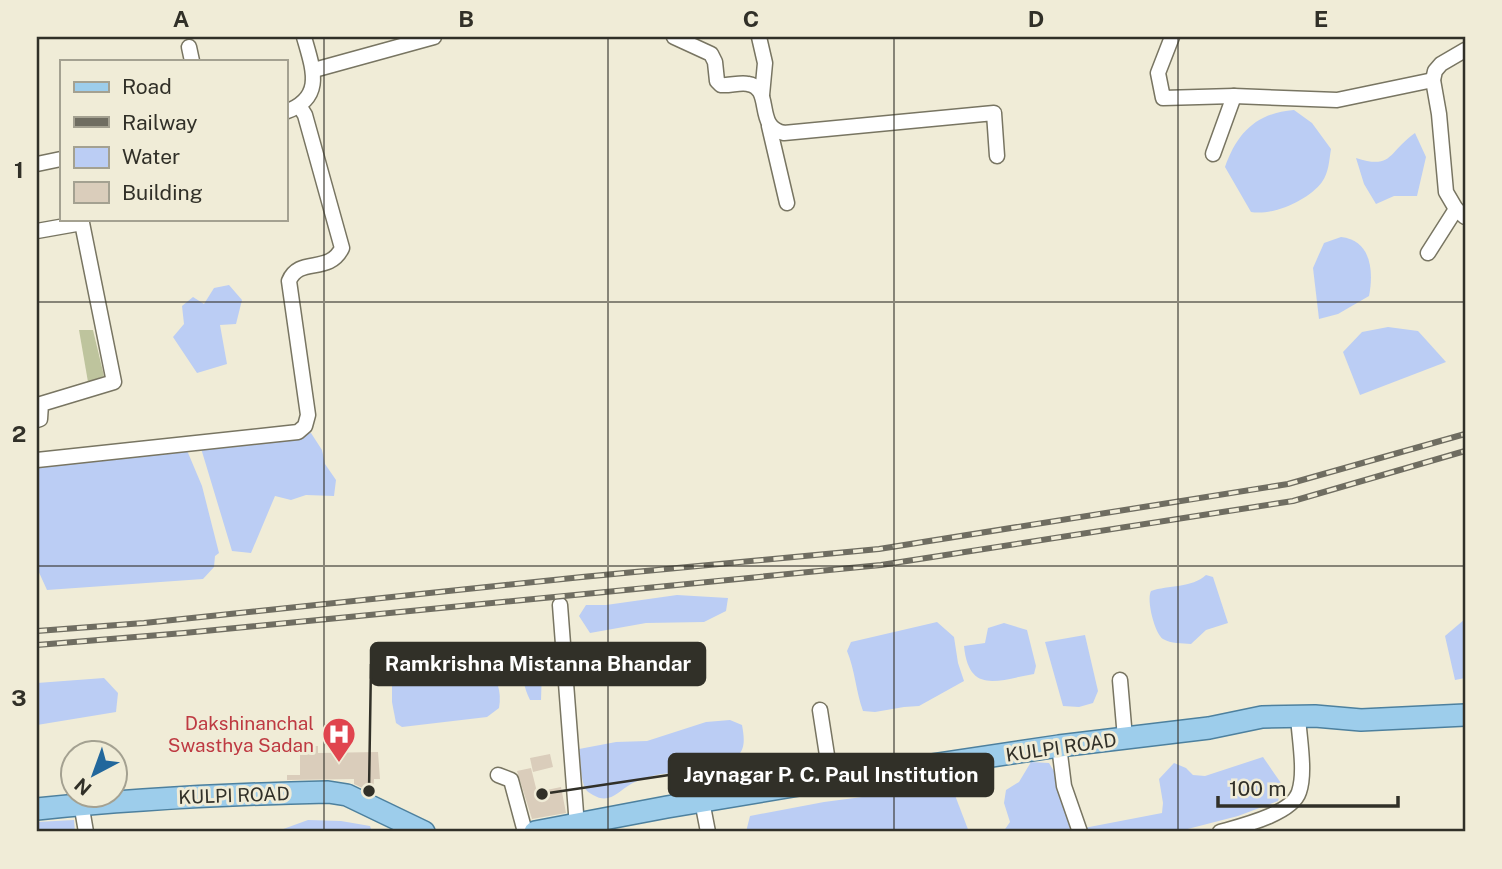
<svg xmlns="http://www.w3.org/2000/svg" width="1502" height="869" font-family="'Public Sans',sans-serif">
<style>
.green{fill:#bec49d}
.water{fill:#bbcdf4}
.building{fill:#dacdbb}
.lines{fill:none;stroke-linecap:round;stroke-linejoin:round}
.minor-casing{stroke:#787562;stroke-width:17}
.primary-casing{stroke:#4d809e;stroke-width:24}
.minor{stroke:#fff;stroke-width:14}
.primary{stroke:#9dcdeb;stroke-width:21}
.rail-casing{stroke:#6f6d61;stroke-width:6}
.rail{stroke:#f0ecd7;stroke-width:3.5;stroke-dasharray:10;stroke-linecap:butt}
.grid{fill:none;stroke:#313028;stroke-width:2;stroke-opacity:0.55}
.labels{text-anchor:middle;stroke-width:6;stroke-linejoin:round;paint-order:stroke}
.health-label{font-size:19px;fill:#be3a42;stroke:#f0ecd7;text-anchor:end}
.street-label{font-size:19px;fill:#313028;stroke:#f0ecd7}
.leader{fill:none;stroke:#313028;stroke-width:2.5}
.callout-dot{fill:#313028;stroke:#f0ecd7;stroke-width:2.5}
.callout{fill:#313028;stroke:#313028;stroke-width:2.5}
.callout-label{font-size:21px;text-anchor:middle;font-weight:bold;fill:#fff}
.neatline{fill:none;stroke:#313028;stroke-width:2.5}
.grid-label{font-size:23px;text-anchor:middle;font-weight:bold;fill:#313028}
</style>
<rect width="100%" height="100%" fill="#f0ecd7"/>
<path class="green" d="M79,330h14l11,46 -16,6z"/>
<g class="water">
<path d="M1294,110l18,13 19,26c-2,12 -2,23 -9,33 -13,18 -49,34 -71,30l-26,-45c12,-34 31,-54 69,-57z"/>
<path d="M1415,133l11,24 -9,39h-23l-18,8 -12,-20 -8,-26c37,12 32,-6 59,-25z"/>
<path d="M1341,237c30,3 33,34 28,59l-31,18 -19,5 -6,-51 11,-25z"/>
<path d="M229,285l13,15 -6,24 -16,1 7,39 -30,9 -24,-36 11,-13 -2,-18 11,-9 11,7 10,-16z"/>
<path d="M1388,327l30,4 28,31 -86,33 -17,-43 19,-20z"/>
<path d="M311,433l11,17 3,14 11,16 -2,16 -28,-1 -15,5 -16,-4 -24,57 -19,-2 -32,-106z"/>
<path d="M186,448l16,38 17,67 -4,3 -1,11 -11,12 -156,11 -10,-22v-105z"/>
<path d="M1206,575l7,2 15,46 -22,7 -15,14c-9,-1 -20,0 -28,-5 -8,-5 -17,-39 -12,-48 17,-6 41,-3 55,-16z"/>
<path d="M677,595l51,3 -2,13 -22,11 -58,1 -56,10 -11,-17 7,-11h20z"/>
<path d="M1465,619v59l-10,2 -10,-44z"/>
<path d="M937,622l17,15 4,26 6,18 -45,25 -15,1 -29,5 -12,-1c-7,-19 -8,-41 -16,-60l4,-9z"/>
<path d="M1004,623l23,7 9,36 -2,8c-36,6 -65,21 -70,-28l21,-3 3,-15z"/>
<path d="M1085,635l13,56 -5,12 -14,4 -16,-1 -18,-64z"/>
<path d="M532,662h7l3,8 -1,30h-11c-6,-12 -8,-23 -6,-36z"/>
<path d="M443,664l43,1c11,13 16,26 13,43l-12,9 -85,10 -6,-4 -4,-21v-23l14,-11z"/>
<path d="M104,678l14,15 -2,19 -79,13v-42z"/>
<path d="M730,720l12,5c5,26 0,34 -26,39v4l-32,8c-12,-7 -40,1 -53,8 -13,7 -21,21 -38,11 -3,-2 -7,-4 -8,-7 -5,-11 -4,-28 -6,-39l37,-7 31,-1 59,-19z"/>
<path d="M1263,757l20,29 -5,15 -40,15 -62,16h-91l-1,-4 78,-15 1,-10 -4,-24 15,-16 12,5 7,7 12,1z"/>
<path d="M1031,762l18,1 6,10 18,59h-70l7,-10 -6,-19 2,-13 13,-8z"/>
<path d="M946,786l7,4 16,42h-223l4,-16 74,-14z"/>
<path d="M74,820l1,12h-38v-10z"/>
<path d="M308,820l33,1 29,5 2,6h-97z"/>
</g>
<g class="building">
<path d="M300,746h18v7l60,-1 2,27h-6l-1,14 -19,-9v-5l-67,1v-5h13z"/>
<path d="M550,754l3,13 -20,5 -3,-14z"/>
<path d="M531,768l6,24 24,-5 5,26 -34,6 -15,-48z"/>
</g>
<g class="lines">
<defs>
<g id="minor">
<path d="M674,37l37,17 4,8 2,19 4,4c9,1 19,-3 27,-1 26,4 6,44 36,49l210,-20 3,43"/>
<path d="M759,37l6,26 -3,32"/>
<path d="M1172,37l-14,36 5,25 71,-2 103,4 96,-20"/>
<path d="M189,47l3,14"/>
<path d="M1465,50l-24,14 -6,7 -2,9 6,34 7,78 10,17 9,8"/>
<path d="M314,70l120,-33"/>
<path d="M285,112c40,-14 28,-43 19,-75"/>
<path d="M769,126l18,77"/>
<path d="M1213,154l21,-58"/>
<path d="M37,164l24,-5"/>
<path d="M37,231l45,-8 32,159 -73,22 -1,15 -3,1"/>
<path d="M1428,253l28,-44"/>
<path d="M37,460l261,-28 7,-6 3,-11 -19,-134c10,-25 40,-6 53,-33l-37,-133 -5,-8"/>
<path d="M560,605l17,221"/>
<path d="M1120,680l5,58"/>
<path d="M820,710l11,71"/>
<path d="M1059,746l5,40 16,46"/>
<path d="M498,775l13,5 14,52"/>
<path d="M702,801l6,31"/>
<path d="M81,803l5,29"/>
<path d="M1220,832c21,-6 72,-18 79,-40 7,-20 0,-55 -1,-76"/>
</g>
<g id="primary">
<path d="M37,809c97,-10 193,-15 291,-17l19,3 77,37"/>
<path d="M535,832l132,-25 138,-23 254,-38 150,-18 53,-11 53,-1 46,4 104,-5"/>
</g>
</defs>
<use href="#minor" class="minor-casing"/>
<use href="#primary" class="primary-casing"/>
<use href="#minor" class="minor"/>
<use href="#primary" class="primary"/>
<defs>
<g id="rail">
<path d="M37,631l107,-8 438,-46 297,-28 409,-65 177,-50"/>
<path d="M37,645l147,-12 697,-68 412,-64 172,-50"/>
</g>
</defs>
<use href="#rail" class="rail-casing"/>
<use href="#rail" class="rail"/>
</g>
<path class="grid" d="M324,37v795M608,37v795M894,37v795M1178,37v795M37,302h1428M37,566h1428"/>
<defs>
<symbol id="hospital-pin" viewBox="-11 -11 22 30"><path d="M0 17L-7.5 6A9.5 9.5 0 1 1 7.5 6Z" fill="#e0444e" stroke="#f0ecd7"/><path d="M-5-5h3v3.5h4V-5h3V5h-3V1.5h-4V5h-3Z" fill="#fff"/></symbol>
</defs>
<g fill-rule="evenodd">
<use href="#hospital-pin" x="320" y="715" width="38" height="52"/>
</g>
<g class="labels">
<g class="health-label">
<text x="314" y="730">Dakshinanchal<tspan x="314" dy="22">Swasthya Sadan</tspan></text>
</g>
<g class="street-label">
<text transform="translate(1061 747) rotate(-8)" y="7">KULPI ROAD</text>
<text transform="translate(234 795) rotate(-2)" y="7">KULPI ROAD</text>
</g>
</g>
<path class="leader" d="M369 791L371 664M542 794L669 775"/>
<g class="callout-dot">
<circle cx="369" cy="791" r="7"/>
<circle cx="542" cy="794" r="7"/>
</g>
<g class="callout">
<rect x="371" y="643" width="334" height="42" rx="7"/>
<rect x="669" y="754" width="324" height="42" rx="7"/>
</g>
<g class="callout-label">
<text x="538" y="671">Ramkrishna Mistanna Bhandar</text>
<text x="831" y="782">Jaynagar P. C. Paul Institution</text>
</g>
<rect width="1502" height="869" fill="none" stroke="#f0ecd7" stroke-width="77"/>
<rect x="60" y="60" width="228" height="161" fill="#f0ecd7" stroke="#a4a191" stroke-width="2"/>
<rect x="74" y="82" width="35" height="10" fill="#9dcdeb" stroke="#a4a191" stroke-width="2"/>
<text x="122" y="94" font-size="21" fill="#313028">Road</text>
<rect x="74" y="117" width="35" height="10" fill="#6f6d61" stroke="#a4a191" stroke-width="2"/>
<text x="122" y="130" font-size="21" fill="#313028">Railway</text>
<rect x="74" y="147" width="35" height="21" fill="#bbcdf4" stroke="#a4a191" stroke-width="2"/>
<text x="122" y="164" font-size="21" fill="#313028">Water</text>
<rect x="74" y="182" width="35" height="21" fill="#dacdbb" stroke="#a4a191" stroke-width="2"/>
<text x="122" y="200" font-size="21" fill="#313028">Building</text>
<g transform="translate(94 774) rotate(221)"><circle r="33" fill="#f0ecd7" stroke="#a4a191" stroke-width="2"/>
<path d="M0-5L12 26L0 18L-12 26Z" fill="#22679c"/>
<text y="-10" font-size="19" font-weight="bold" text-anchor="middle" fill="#313028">N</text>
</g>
<path d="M1218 796v10h180v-10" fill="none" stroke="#313028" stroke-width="3.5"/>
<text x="1229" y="796" font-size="21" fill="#313028" stroke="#f0ecd7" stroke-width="5" paint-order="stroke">100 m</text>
<rect x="38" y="38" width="1426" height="792" class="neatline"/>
<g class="grid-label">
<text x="181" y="27">A</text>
<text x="466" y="27">B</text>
<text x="751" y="27">C</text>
<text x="1036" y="27">D</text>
<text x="1321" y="27">E</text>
<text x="19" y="178">1</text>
<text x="19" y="442">2</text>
<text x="19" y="706">3</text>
</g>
</svg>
